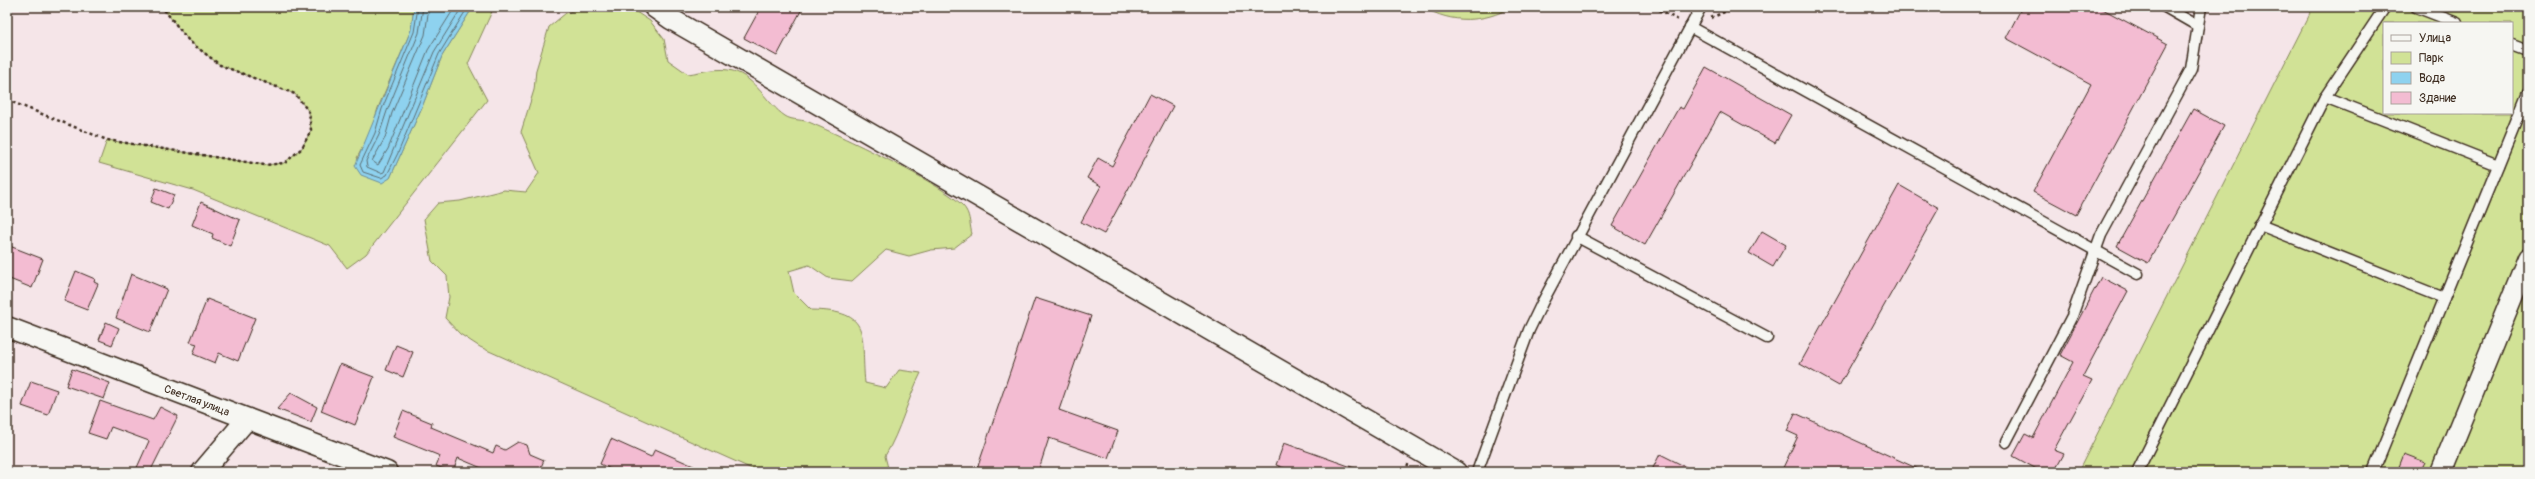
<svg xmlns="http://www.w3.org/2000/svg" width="2535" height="479" font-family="Pangolin,sans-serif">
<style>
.green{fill:#d1e296;stroke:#86865a;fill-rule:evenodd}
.water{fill:#8ed2ef;stroke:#6d8f9b}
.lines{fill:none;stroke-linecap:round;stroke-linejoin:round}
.shore{stroke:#5c6d72;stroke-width:1}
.building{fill:#f3bcd2;stroke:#3b2a1e}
.lane-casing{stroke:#3b2a1e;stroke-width:13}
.street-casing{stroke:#3b2a1e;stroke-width:23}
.path{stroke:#3b2a1e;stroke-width:2.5;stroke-dasharray:3 3;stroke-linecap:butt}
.lane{stroke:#f6f6f2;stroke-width:10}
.street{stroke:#f6f6f2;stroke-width:20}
.labels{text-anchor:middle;stroke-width:3;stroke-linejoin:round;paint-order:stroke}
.street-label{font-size:11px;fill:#3b2a1e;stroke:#f6f6f2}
</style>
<rect width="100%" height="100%" fill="#f5e5e8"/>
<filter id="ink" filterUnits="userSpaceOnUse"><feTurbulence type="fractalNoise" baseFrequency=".025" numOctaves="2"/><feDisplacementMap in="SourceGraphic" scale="8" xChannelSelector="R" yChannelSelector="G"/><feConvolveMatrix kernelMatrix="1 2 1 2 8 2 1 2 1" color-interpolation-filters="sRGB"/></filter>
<g filter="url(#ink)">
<g class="green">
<path d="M162,7h252l-3,23 -33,78 -7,23 -14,27 33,20 32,-71 20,-51 31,-49h21l-26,57 19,36 -121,154 -19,14 -17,-22 -137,-56 -94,-27 8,-23 158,25 19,-2 18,-15 9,-18 -2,-18 -14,-18 -75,-29 -31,-24z"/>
<path d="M584,7l46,1 20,13 14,18 4,21 20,14c14,-2 31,-7 45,-3 22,6 34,33 52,45 7,5 19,3 26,7 28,12 144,66 155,87 4,6 4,17 6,24l-18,14 -23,2 -22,6 -23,-6 -34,31 -24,-3 -19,-13 -20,6 5,22 17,17c63,1 49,24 54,73l21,5 13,-18 22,3c-14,27 -20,57 -36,83l4,16h-130l-279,-125 -20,-13 -15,-16 4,-21 -2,-21 -15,-15 -8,-42 14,-16 22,-2 44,-11 22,2 13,-19 -18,-41 13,-42 2,-20 13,-43 17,-14z"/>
<path d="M1423,7h89c-29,16 -60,17 -89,0z"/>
<path d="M2313,7h215v465h-450zM2384,23h128v90h-128z"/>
</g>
<path class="water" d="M414,7h59l-31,49 -20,51 -32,71 -8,5 -21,-8 -6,-9 56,-136z"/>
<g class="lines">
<g class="shore">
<path d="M418,7l-4,25 -32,77 -7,24 -15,32 3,7 18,6 6,-3 11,-22 41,-99 29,-47"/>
<path d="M423,7l-4,26 -32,78 -8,24 -13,26 1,6 14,6 3,-1 50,-120 28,-45"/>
<path d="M429,7l-4,28 -33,78 -7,25 -13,23 6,4 10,-16 40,-99 27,-43"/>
</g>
</g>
<g class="building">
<path d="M761,7h42l-26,49 -33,-18z"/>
<path d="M2022,7h77l69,37 -92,171 -43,-23 58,-108 -85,-46z"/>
<path d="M1706,67l85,48 -16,28 -55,-31 -75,133 -33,-19 67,-119 4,2z"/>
<path d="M1150,94l23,12 -69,128 -23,-12 20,-36 -14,-8 11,-20 14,8z"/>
<path d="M2193,109l31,17 -76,137 -31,-17z"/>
<path d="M1899,185l40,23 -100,178 -39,-22z"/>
<path d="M156,188l18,7 -6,14 -17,-7z"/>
<path d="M201,202l39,18 -10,26 -18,-8 1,-4 -21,-9z"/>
<path d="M1762,231l24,14 -13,22 -24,-14z"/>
<path d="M7,245l36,14 -11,29 -25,-10z"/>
<path d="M76,271l19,8 -1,3 4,2 -11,26 -23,-9z"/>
<path d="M131,274l36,15 -17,43 -34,-14z"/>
<path d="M2101,277l27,14 -45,85 9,4 -38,70 10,4 -10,18h-12l-29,-16 12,-22 8,4 40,-76 -13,-7z"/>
<path d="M1035,298l56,18 -32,94 59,21 -10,27 -59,-20 -11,34h-62z"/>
<path d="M207,299l48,19 -17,43 -19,-8 -4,10 -22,-9 4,-10 -7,-2z"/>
<path d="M106,322l13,6 -7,17 -13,-5z"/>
<path d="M396,345l17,7 -10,25 -17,-7z"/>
<path d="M340,364l34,13 -19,48 -34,-14z"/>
<path d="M72,369l38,14 -6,16 -38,-13z"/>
<path d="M31,381l26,9 -9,25 -26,-9z"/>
<path d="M291,393l26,14 -6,15 -34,-13z"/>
<path d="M100,401l53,19 7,-13 18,9 -28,56h-15l14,-31 -38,-14 -5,12 -18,-6z"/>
<path d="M403,411l29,12 -1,4 62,26 3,-7 9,4 13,-8 9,3 3,9 14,6 -5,12h-48l-33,-14 -5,14 -17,-6 4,-10 -47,-19z"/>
<path d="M1795,413l130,59h-144l17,-36 -11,-5z"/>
<path d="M611,439l40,18 4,-8 52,23h-90l-17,-8z"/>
<path d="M1284,443l76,27v2h-65l-19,-7z"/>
<path d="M1660,454l36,18h-45z"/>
<path d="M2404,454l21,8 -5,10h-23z"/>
</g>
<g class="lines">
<defs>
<g id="lane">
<path d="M2165,7l33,19"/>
<path d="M2416,7l41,16"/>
<path d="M1690,27l448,247"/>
<path d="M2512,45l16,6"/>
<path d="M2325,97l173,68"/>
<path d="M2260,225l184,73"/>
<path d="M1576,236l191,102"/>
<path d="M2006,442l66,-126 29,-81 90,-166 10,-62"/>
<path d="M1477,472l52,-142 13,-27 159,-296"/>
<path d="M2137,472l188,-375 60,-90"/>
<path d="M2373,472l155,-380"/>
</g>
<g id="street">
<path d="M654,7l17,12 785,453"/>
<path d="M7,327l380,145"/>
<path d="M202,472l45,-53"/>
<path d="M2441,472l87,-214"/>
</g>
</defs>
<use href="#lane" class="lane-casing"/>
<use href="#street" class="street-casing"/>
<g class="path">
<path d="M1654,7l26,14"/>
<path d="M1711,18l24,-11"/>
<path d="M7,100l100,40 158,25 20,-2 17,-15 9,-18 -2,-18 -14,-18 -75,-29 -31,-24 -27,-34"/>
<path d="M1406,472l2,-8"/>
</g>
<use href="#lane" class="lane"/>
<use href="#street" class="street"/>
</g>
</g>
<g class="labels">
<g class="street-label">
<text transform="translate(197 400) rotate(21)" y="4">Светлая улица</text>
</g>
</g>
<rect width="2535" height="479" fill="none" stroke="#f6f6f2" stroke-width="24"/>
<rect x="12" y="12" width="2511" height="455" fill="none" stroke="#3b2a1e" stroke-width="1.5" filter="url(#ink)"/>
<rect x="2383" y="22" width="130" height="92" fill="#f6f6f2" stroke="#aba49d"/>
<rect x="2391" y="35" width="20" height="6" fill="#f6f6f2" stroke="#aba49d"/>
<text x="2419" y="42" font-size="12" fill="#3b2a1e">Улица</text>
<rect x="2391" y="52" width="20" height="12" fill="#d1e296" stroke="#aba49d"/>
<text x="2419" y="62" font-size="12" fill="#3b2a1e">Парк</text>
<rect x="2391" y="72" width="20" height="12" fill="#8ed2ef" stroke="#aba49d"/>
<text x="2419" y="82" font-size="12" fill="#3b2a1e">Вода</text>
<rect x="2391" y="92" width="20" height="12" fill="#f3bcd2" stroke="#aba49d"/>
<text x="2419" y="102" font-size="12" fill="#3b2a1e">Здание</text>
</svg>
